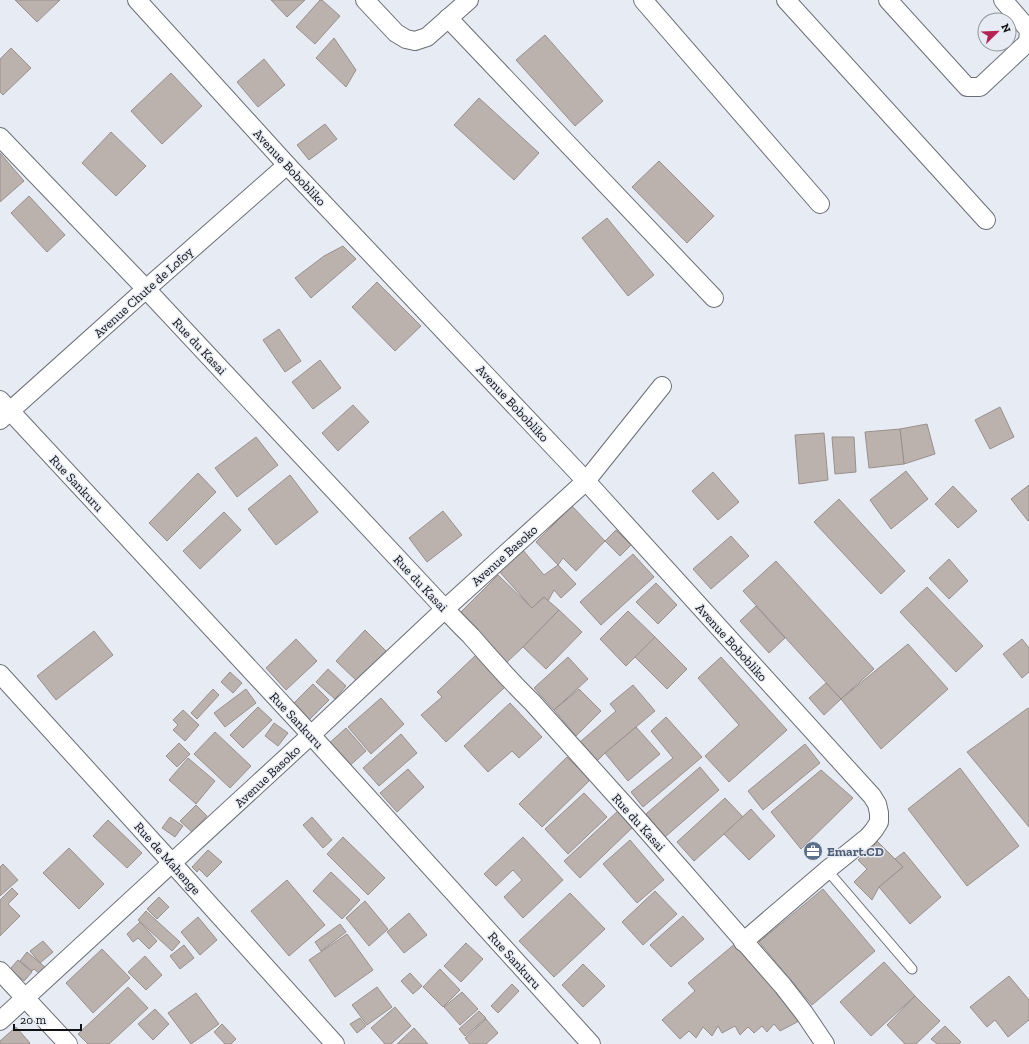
<svg xmlns="http://www.w3.org/2000/svg" width="1029" height="1044" font-family="'Zilla Slab',serif">
<style>
.building{fill:#bbb2ae;stroke:#99908c}
.lines{fill:none;stroke-linecap:round;stroke-linejoin:round}
.lane-casing{stroke:#6a6e75;stroke-width:11}
.street-casing{stroke:#6a6e75;stroke-width:20}
.lane{stroke:#fff;stroke-width:9}
.street{stroke:#fff;stroke-width:18}
.labels{text-anchor:middle;stroke-width:3;stroke-linejoin:round;paint-order:stroke}
.street-label{font-size:13px;fill:#101114;stroke:#e7ebf3}
.service-label{font-size:13px;font-weight:bold;fill:#4e5e75;stroke:#e7ebf3;text-anchor:start}
</style>
<rect width="100%" height="100%" fill="#e7ebf3"/>
<g class="building">
<path d="M15,0h45l-23,22z"/>
<path d="M271,0h34l-18,17z"/>
<path d="M320,0h2l18,16 -25,28 -19,-17z"/>
<path d="M545,35l58,66 -28,25 -59,-66z"/>
<path d="M334,38l22,32 -10,17 -30,-29z"/>
<path d="M11,48l20,20 -28,27 -3,-3v-33z"/>
<path d="M264,59l21,26 -27,22 -21,-25z"/>
<path d="M171,73l31,33 -40,38 -31,-33z"/>
<path d="M479,98l60,55 -25,27 -60,-55z"/>
<path d="M325,124l12,15 -28,21 -12,-15z"/>
<path d="M111,132l35,34 -30,30 -34,-33z"/>
<path d="M0,153l24,28 -24,21z"/>
<path d="M659,161l55,55 -27,27 -55,-56z"/>
<path d="M29,196l36,39 -18,17 -36,-39z"/>
<path d="M607,218l47,57 -26,21 -46,-58z"/>
<path d="M343,246l13,13 -45,39 -16,-20 29,-22z"/>
<path d="M377,282l44,44 -26,25 -43,-44z"/>
<path d="M279,329l22,32 -16,11 -22,-32z"/>
<path d="M320,360l21,28 -28,21 -21,-27z"/>
<path d="M353,405l16,17 -31,29 -16,-18z"/>
<path d="M1000,407l14,30 -24,12 -15,-29z"/>
<path d="M927,424l8,30 -31,10 -4,-35z"/>
<path d="M900,429l4,35 -35,4 -4,-36z"/>
<path d="M824,433l4,47 -29,4 -4,-49z"/>
<path d="M256,437l22,28 -41,32 -22,-29z"/>
<path d="M832,437h22l2,35 -21,2z"/>
<path d="M906,471l22,28 -37,30 -21,-29z"/>
<path d="M713,472l26,30 -21,18 -26,-29z"/>
<path d="M198,473l18,19 -49,49 -18,-18z"/>
<path d="M290,475l28,37 -42,33 -28,-36z"/>
<path d="M1029,485v35l-1,1 -17,-22z"/>
<path d="M953,486l24,25 -19,17 -23,-24z"/>
<path d="M839,499l66,72 -24,23 -67,-72z"/>
<path d="M572,506l33,35 -29,30 -13,-13 -5,7 -22,-23z"/>
<path d="M443,511l19,24 -35,27 -18,-24z"/>
<path d="M224,512l17,18 -41,39 -17,-18z"/>
<path d="M616,530l15,15 -11,11 -15,-15z"/>
<path d="M731,536l18,20 -38,33 -18,-20z"/>
<path d="M522,549l22,26 14,-10 18,19 -15,14 -7,-8 -6,11 -4,-4 -12,11 -34,-38z"/>
<path d="M633,554l21,23 -53,48 -21,-23z"/>
<path d="M949,559l19,22 -19,18 -20,-21z"/>
<path d="M776,561l98,108 -33,30 -98,-108z"/>
<path d="M498,575l34,33 12,-11 15,13 -36,37 -17,16 -47,-49z"/>
<path d="M656,583l21,22 -19,19 -22,-22z"/>
<path d="M927,587l56,59 -27,26 -56,-60z"/>
<path d="M756,606l29,32 -16,15 -29,-32z"/>
<path d="M559,610l23,22 -36,37 -23,-22z"/>
<path d="M628,611l27,26 -29,29 -26,-27z"/>
<path d="M365,630l24,24 -29,30 -24,-23z"/>
<path d="M94,631l19,24 -57,45 -19,-24z"/>
<path d="M655,637l32,32 -20,20 -32,-32z"/>
<path d="M296,639l21,22 -31,29 -20,-22z"/>
<path d="M1022,639l7,9v24l-7,6 -19,-24z"/>
<path d="M908,644l40,45 -67,60 -40,-50z"/>
<path d="M476,655l29,32 -59,55 -25,-27 21,-18 -5,-5z"/>
<path d="M568,657l20,22 -34,31 -20,-22z"/>
<path d="M721,657l66,73 -58,52 -24,-26 34,-31 -41,-47z"/>
<path d="M328,669l18,17 -11,13 -19,-17z"/>
<path d="M230,672l12,11 -9,10 -12,-11z"/>
<path d="M826,683l15,16 -17,16 -15,-17z"/>
<path d="M313,684l16,16 -22,22 -16,-16z"/>
<path d="M633,685l22,26 -50,42 -9,9 -16,-20 36,-31 -6,-7z"/>
<path d="M213,689l6,6 -22,24 -6,-6z"/>
<path d="M246,689l10,14 -31,24 -11,-14z"/>
<path d="M579,689l22,22 -25,25 -22,-26z"/>
<path d="M381,698l23,26 -33,30 -23,-27z"/>
<path d="M510,703l32,34 -23,21 -7,-7 -24,21 -24,-26z"/>
<path d="M258,707l14,13 -29,28 -13,-13z"/>
<path d="M1028,708l1,2v117l-62,-75z"/>
<path d="M183,710l16,15 -14,16 -12,-11 5,-5 -5,-5z"/>
<path d="M666,717l36,40 -59,50 -12,-15 42,-34 -22,-27z"/>
<path d="M274,723l14,10 -10,13 -13,-10z"/>
<path d="M636,727l24,27 -32,27 -23,-28z"/>
<path d="M346,728l20,23 -20,18 -20,-23z"/>
<path d="M215,732l36,34 -21,22 -36,-34z"/>
<path d="M401,734l16,19 -38,33 -16,-18z"/>
<path d="M179,743l11,11 -13,13 -11,-11z"/>
<path d="M805,744l15,19 -57,47 -15,-19z"/>
<path d="M567,757l23,23 -48,47 -23,-23z"/>
<path d="M188,758l27,23 -19,23 -27,-24z"/>
<path d="M700,767l19,23 -54,47 -19,-23z"/>
<path d="M960,768l59,78 -52,40 -59,-77z"/>
<path d="M408,769l16,18 -27,25 -17,-19z"/>
<path d="M821,770l32,28 -52,51 -30,-37z"/>
<path d="M584,793l23,24 -39,37 -23,-25z"/>
<path d="M725,798l18,19 -49,44 -17,-19z"/>
<path d="M196,805l11,11 -15,16 -12,-11z"/>
<path d="M751,809l24,27 -26,24 -25,-26z"/>
<path d="M619,810l15,16 -54,52 -16,-17z"/>
<path d="M170,817l13,9 -8,11 -13,-9z"/>
<path d="M312,817l20,23 -9,8 -20,-23z"/>
<path d="M108,820l34,33 -15,15 -34,-32z"/>
<path d="M343,837l42,41 -17,17 -41,-41z"/>
<path d="M523,837l40,43 -40,38 -19,-21 18,-17 -9,-10 -17,16 -12,-12z"/>
<path d="M630,840l34,40 -27,23 -34,-39z"/>
<path d="M877,841l26,26 -24,20 -7,13 -18,-18 13,-13 -9,-9z"/>
<path d="M69,848l35,36 -25,25 -36,-36z"/>
<path d="M208,850l14,12 -15,15 -8,-8 -2,3 -5,-5z"/>
<path d="M904,852l37,45 -31,27 -31,-37 24,-20 -8,-8z"/>
<path d="M3,864l15,16 -18,16v-29z"/>
<path d="M331,872l29,28 -18,19 -29,-28z"/>
<path d="M287,880l38,45 -36,31 -38,-45z"/>
<path d="M12,888l6,6 -10,10 12,12 -20,20v-36z"/>
<path d="M823,889l52,62 -63,54 -53,-63z"/>
<path d="M655,891l22,23 -34,31 -21,-23z"/>
<path d="M570,893l35,36 -51,48 -35,-36z"/>
<path d="M159,897l10,10 -12,12 -10,-10z"/>
<path d="M365,901l23,28 -19,17 -23,-28z"/>
<path d="M146,911l34,31 -8,9 -34,-31z"/>
<path d="M409,913l18,22 -23,18 -17,-21z"/>
<path d="M683,916l21,23 -33,28 -21,-22z"/>
<path d="M198,917l19,23 -17,15 -19,-23z"/>
<path d="M140,922l17,19 -8,8 -11,-11 -5,4 -6,-8z"/>
<path d="M340,924l6,8 -25,19 -6,-9z"/>
<path d="M347,934l26,36 -38,27 -26,-37z"/>
<path d="M43,941l10,11 -13,11 -10,-12z"/>
<path d="M466,943l17,16 -22,23 -17,-16z"/>
<path d="M736,943l63,78 -19,10 -6,-7 -7,8 -5,-6 -8,7 -6,-6 -8,8 -5,-9 -13,7 -4,-7 -6,10 -9,-9 -7,11 -7,-7 -9,8 -18,-19 33,-29 -7,-8z"/>
<path d="M184,945l10,13 -14,11 -10,-13z"/>
<path d="M102,949l28,29 -37,35 -27,-30z"/>
<path d="M27,952l18,15 -5,7 -6,-5 -2,2 -12,-10z"/>
<path d="M145,956l17,19 -16,15 -18,-18z"/>
<path d="M18,960l14,12 -8,9 -14,-12z"/>
<path d="M884,962l31,34 -44,40 -31,-34z"/>
<path d="M583,964l22,22 -22,21 -21,-22z"/>
<path d="M440,969l20,21 -17,17 -20,-20z"/>
<path d="M410,973l12,13 -9,8 -12,-13z"/>
<path d="M1009,976l20,24v20l-21,17 -13,-17 -8,7 -17,-20z"/>
<path d="M512,984l7,7 -21,22 -7,-7z"/>
<path d="M128,987l20,21 -39,36h-21l-10,-10z"/>
<path d="M377,987l15,20 -25,18 -15,-20z"/>
<path d="M462,992l16,17 -18,16 -16,-18z"/>
<path d="M196,993l23,31 -28,20 -23,-31z"/>
<path d="M915,996l25,25 -24,23h-11l-18,-19z"/>
<path d="M395,1007l16,19 -20,18h-6l-14,-16z"/>
<path d="M155,1009l14,15 -16,16 -15,-16z"/>
<path d="M479,1011l7,7 -21,18 -6,-7z"/>
<path d="M360,1018l6,8 -9,7 -7,-9z"/>
<path d="M486,1019l12,14 -12,11h-16l-5,-6z"/>
<path d="M222,1024l14,15 -5,5h-6l-11,-12z"/>
<path d="M945,1026l16,16 -2,2h-22l-6,-5z"/>
<path d="M16,1027l14,16 -1,1h-29v-3z"/>
<path d="M414,1028l14,16h-31z"/>
</g>
<g class="lines">
<defs>
<path id="lane" d="M827,870l85,99"/>
<g id="street">
<path d="M137,0l150,165 299,316 286,315 5,8 2,9v9l-5,8 -6,7 -41,33 -84,72"/>
<path d="M365,0l31,33 10,6 9,2 12,-4 42,-37"/>
<path d="M643,0l177,204"/>
<path d="M786,0l200,220"/>
<path d="M888,0l79,87h13l48,-45 1,-12 -26,-30"/>
<path d="M448,18l266,280"/>
<path d="M0,137l146,152 299,320c8,9 17,18 26,27 20,23 39,45 61,66l106,118 145,166 21,27 21,31"/>
<path d="M0,400l311,335 280,309"/>
<path d="M0,420l146,-131 141,-124"/>
<path d="M0,674l172,189 163,181"/>
<path d="M0,971l68,73"/>
<path d="M0,1021l311,-286 134,-126 141,-128 76,-95"/>
</g>
</defs>
<use href="#lane" class="lane-casing"/>
<use href="#street" class="street-casing"/>
<use href="#lane" class="lane"/>
<use href="#street" class="street"/>
</g>
<defs>
<symbol id="office-disc" viewBox="-11 -11 22 22"><circle r="9.5" fill="#5c6f8a" stroke="#e7ebf3"/><path d="M-6-3h4V-5.5h4V-3h4V5H-6ZM-1-4.5V-3h2v-1.5ZM-6 0V1H6V0Z" fill="#fff"/></symbol>
</defs>
<g fill-rule="evenodd">
<use href="#office-disc" x="802" y="840" width="22" height="22"/>
</g>
<g class="labels">
<g class="street-label">
<text transform="translate(290 167) rotate(47)" y="5">Avenue Bobobliko</text>
<text transform="translate(143 292) rotate(-42)" y="5">Avenue Chute de Lofoy</text>
<text transform="translate(200 346) rotate(47)" y="5">Rue du Kasai</text>
<text transform="translate(513 403) rotate(47)" y="5">Avenue Bobobliko</text>
<text transform="translate(77 483) rotate(47)" y="5">Rue Sankuru</text>
<text transform="translate(504 555) rotate(-42)" y="5">Avenue Basoko</text>
<text transform="translate(421 583) rotate(47)" y="5">Rue du Kasai</text>
<text transform="translate(732 642) rotate(48)" y="5">Avenue Bobobliko</text>
<text transform="translate(297 720) rotate(47)" y="5">Rue Sankuru</text>
<text transform="translate(267 776) rotate(-43)" y="5">Avenue Basoko</text>
<text transform="translate(639 822) rotate(48)" y="5">Rue du Kasai</text>
<text transform="translate(168 858) rotate(48)" y="5">Rue de Mahenge</text>
<text transform="translate(515 960) rotate(48)" y="5">Rue Sankuru</text>
</g>
<g class="service-label">
<text x="827" y="856">Emart.CD</text>
</g>
</g>
<g transform="translate(997 32) rotate(67)"><circle r="19" fill="#e7ebf3" stroke="#91949a"/>
<path d="M0-3L7 15L0 10L-7 15Z" fill="#b42454"/>
<text y="-6" font-size="11" font-weight="bold" text-anchor="middle" fill="#101114">N</text>
</g>
<path d="M14 1024v6h67v-6" fill="none" stroke="#101114" stroke-width="2"/>
<text x="20" y="1024" font-size="12" fill="#101114" stroke="#e7ebf3" stroke-width="3" paint-order="stroke">20 m</text>
</svg>
